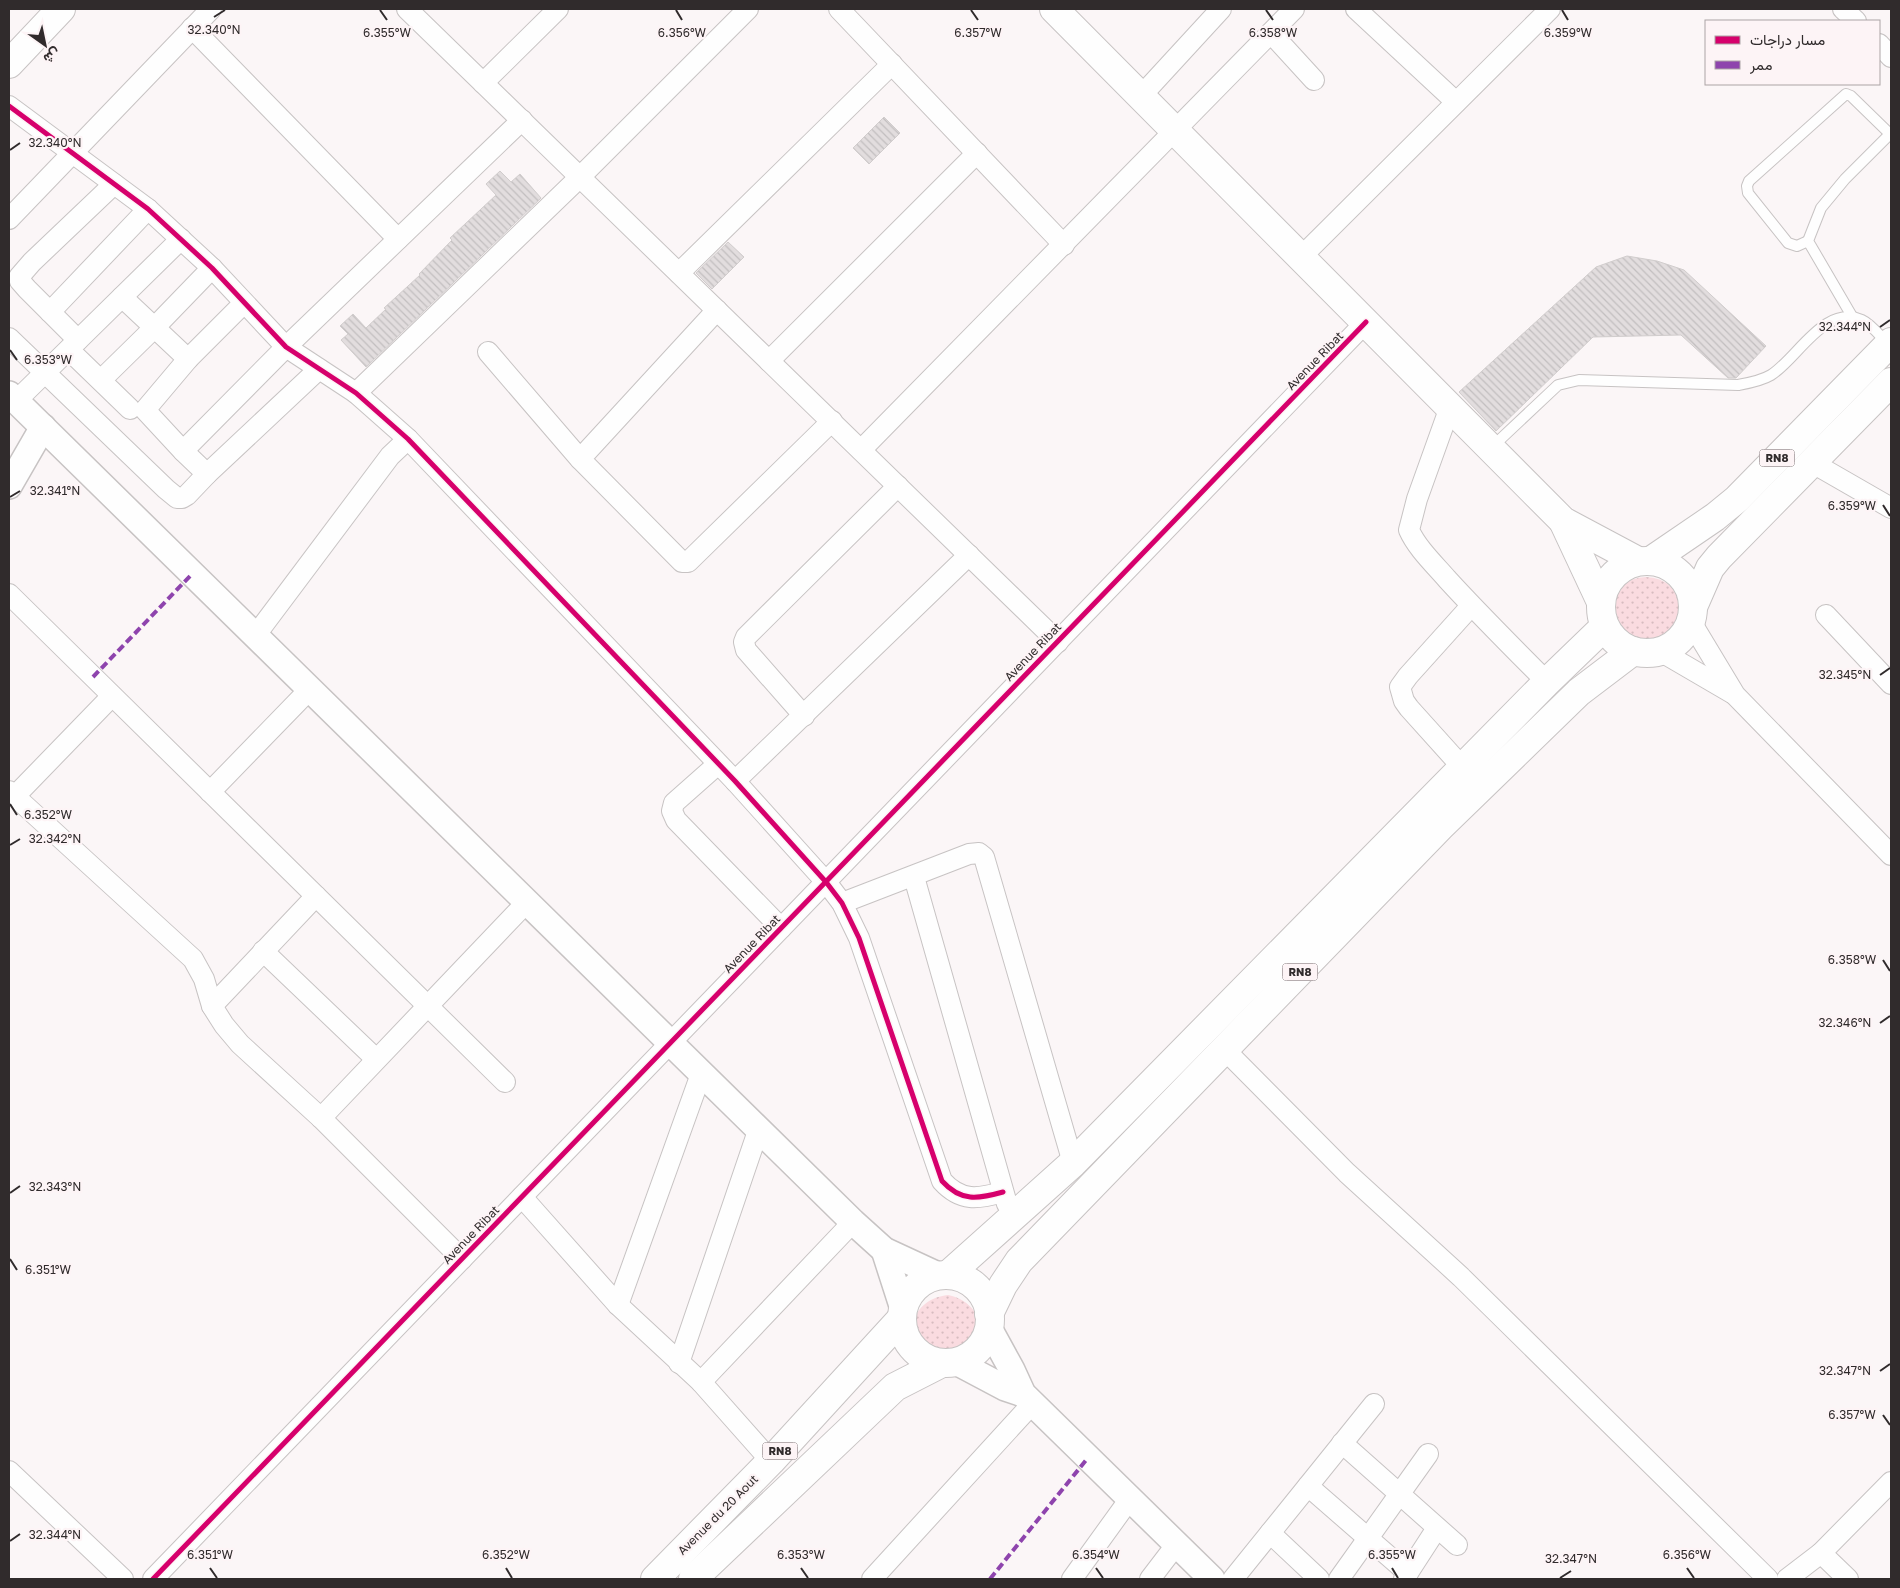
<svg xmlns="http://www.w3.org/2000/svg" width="1900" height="1588" font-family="'Golos Text',Vazirmatn,sans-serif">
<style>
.grass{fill:url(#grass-dots)}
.building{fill:url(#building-back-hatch);stroke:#d1cdcd}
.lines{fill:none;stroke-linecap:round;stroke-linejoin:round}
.service-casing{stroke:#c7c3c3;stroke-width:12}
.minor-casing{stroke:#c7c3c3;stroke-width:22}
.tertiary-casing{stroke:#c7c3c3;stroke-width:28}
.secondary-casing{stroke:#c7c3c3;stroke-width:30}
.primary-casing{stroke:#c7c3c3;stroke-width:30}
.service{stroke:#fefefe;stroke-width:10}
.minor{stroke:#fefefe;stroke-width:20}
.tertiary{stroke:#fefefe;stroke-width:25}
.secondary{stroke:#fefefe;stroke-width:28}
.primary{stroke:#fefefe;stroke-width:28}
.quiet{stroke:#8e44ad;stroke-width:4;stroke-dasharray:8 4;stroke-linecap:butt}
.cycleway-casing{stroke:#fdf4f6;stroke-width:8}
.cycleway{stroke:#d6006c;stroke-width:5}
.ticks{fill:none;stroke:#302b2c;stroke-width:2}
.labels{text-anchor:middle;stroke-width:4.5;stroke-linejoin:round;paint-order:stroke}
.shield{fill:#fdf4f6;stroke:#6e6769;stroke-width:1}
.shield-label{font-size:11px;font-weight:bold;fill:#302b2c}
.street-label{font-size:12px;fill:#302b2c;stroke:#fdf4f6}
.ticks-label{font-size:12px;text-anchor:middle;fill:#302b2c;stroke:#fdf4f6;stroke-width:4.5;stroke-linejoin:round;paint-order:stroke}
</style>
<defs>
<pattern id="grass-dots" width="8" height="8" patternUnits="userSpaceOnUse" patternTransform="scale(1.25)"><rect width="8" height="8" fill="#fadbe0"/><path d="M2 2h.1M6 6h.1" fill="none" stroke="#d7bcc0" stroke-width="1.8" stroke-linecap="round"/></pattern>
<pattern id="building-back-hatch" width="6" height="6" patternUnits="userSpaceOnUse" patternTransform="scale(1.25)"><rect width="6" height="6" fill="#e2ddde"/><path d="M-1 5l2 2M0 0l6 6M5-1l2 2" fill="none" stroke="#c2bebf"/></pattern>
</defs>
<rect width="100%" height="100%" fill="#fbf6f7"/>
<g class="grass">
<circle cx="1646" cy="614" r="37"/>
<path d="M948,1295c22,4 40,25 28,48 -2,4 -5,10 -9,12 -7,3 -27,2 -35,3 -32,-20 -21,-59 16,-63z"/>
</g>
<g class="building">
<path d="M884,117l16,16 -31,31 -16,-16z"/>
<path d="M500,171l11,11 9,-8 21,24 -175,169 -25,-27 7,-6 -8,-8 13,-12 13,14 20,-19 -2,-1 36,-33 -1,-1 33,-34 -2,-2 46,-43 -10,-11z"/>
<path d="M728,242l16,15 -32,32 -16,-16z"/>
<path d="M1627,256l30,5 27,9 82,76 -30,32h-8l-47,-43 -88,2 -97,94 -37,-39 137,-125z"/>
</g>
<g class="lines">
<defs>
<g id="service">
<path d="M1808,241l-11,5 -9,-3 -40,-50 -1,-7 2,-5 97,-87 5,2 39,38"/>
<path d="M1853,318l-45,-77 13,-33 24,-29 46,-46"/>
<path d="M1491,448l67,-63 21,-5 159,5c11,-2 23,-4 33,-10 27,-17 53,-71 91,-55 9,4 19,17 26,24"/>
</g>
<g id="minor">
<path d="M407,9l651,633"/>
<path d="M839,9l225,236"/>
<path d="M1356,9l100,93"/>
<path d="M1843,9l13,12"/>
<path d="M192,28l206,211"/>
<path d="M1271,33l43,47"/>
<path d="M1879,44l12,13"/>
<path d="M483,83l75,-74"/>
<path d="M1141,96l80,-87"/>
<path d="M9,106l139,103 64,59 74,79 70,46 52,46 327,342 91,101 16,21 17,35 83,243c19,21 36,18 61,11"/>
<path d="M9,219l202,-210"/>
<path d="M1301,257l249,-248"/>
<path d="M679,273l213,-209"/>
<path d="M122,297l66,62"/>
<path d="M717,310l-137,149 102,103h6l144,-141"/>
<path d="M50,312l98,-103"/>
<path d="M9,338l157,151 11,9h5l5,-3 20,-21 112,-105"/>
<path d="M78,340l-51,-51 -7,-8 -1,-4 13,-15 82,-78"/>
<path d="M69,350l61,59"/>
<path d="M488,352l92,107"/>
<path d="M769,361l208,-208"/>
<path d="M101,380l53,-52 58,-60"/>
<path d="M356,393l224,-216 168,-168"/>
<path d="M16,401l165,-162"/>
<path d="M1450,407l-33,92 -8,31c8,18 25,34 38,49 32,35 66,69 100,103"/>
<path d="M861,450l433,-441"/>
<path d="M183,451l103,-104 236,-227"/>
<path d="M1811,462l80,46"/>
<path d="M207,474l-24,-23 -38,-41 43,-51 56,-56"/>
<path d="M9,594l496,488"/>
<path d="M1826,615l65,69"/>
<path d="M1691,622l44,73 156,160"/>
<path d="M255,636l135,-180 18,-17"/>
<path d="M1660,651l72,42"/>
<path d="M804,716l-58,-66 -2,-8 2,-5 152,-151"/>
<path d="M718,764l-44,39 -2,8 4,9 105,108"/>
<path d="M1463,768l-54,-60 -5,-7 -4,-14 8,-11 63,-70"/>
<path d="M735,781l234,-226"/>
<path d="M9,791l184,168 11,20 8,27 12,19 16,19 81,74 141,141"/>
<path d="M210,792l100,-103"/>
<path d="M15,796l97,-100"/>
<path d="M914,877l93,327"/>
<path d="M842,903l127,-49 10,-1 5,4 89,306"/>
<path d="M263,951l113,108"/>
<path d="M212,1006l104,-110"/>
<path d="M1225,1050l122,123 114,104 307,302"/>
<path d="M321,1118l205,-215"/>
<path d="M522,1197l96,108 83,77 70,79"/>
<path d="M618,1305l83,-231"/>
<path d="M679,1363l79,-232"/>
<path d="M701,1382l152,-160"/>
<path d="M1342,1443l115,102"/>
<path d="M9,1471l114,108"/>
<path d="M1308,1486l100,87"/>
<path d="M1270,1533l49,46"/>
<path d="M1821,1553l27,26"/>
<path d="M153,1579l1213,-1257"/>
<path d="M872,1579l160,-175"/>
<path d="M1072,1579l57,-79"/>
<path d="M1150,1579l26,-34"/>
<path d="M1233,1579l141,-175"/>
<path d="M1339,1579l89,-125"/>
<path d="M1404,1579l33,-51"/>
<path d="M1787,1579l34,-26 70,-71"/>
</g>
<g id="tertiary">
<path d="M9,394l844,828 31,28 54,25"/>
<path d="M9,486l34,-59"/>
<path d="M884,1250l19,59"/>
<path d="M989,1328l23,42 11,24 189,185"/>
<path d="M956,1362l49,26 18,6"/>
</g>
<g id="secondary">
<path d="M1054,9l509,512 75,40"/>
<path d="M9,64l52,-55"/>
<path d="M1563,521l37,79"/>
</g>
<g id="primary">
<path d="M1652,560l63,-43 22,-18 154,-157"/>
<circle cx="1647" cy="607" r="46"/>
<path d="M1693,607l17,-39 9,-11 172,-175"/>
<path d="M948,1275l125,-112 474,-481 57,-55"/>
<circle cx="946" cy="1319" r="44"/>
<path d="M989,1314l14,-29 16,-24 421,-434 139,-135 54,-41"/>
<path d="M655,1579l116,-118 131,-143"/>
<path d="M693,1579l202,-192 47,-24"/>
</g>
</defs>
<use href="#service" class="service-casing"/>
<use href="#minor" class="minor-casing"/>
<use href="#tertiary" class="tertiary-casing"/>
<use href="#secondary" class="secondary-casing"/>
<use href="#primary" class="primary-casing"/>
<use href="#service" class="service"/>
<use href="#minor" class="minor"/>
<use href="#tertiary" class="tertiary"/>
<use href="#secondary" class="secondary"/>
<use href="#primary" class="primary"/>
<g class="quiet">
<path d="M93,677l99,-103"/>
<path d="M990,1579l97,-120"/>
</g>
<defs>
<g id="cycleway">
<path d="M9,106l139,103 64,59 74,79 70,46 52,46 327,342 91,101 16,21 17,35 83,243c19,21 36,18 61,11"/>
<path d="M153,1579l1213,-1257"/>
</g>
</defs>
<use href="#cycleway" class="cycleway-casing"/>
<use href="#cycleway" class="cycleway"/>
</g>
<path class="ticks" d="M380,10l7,10M676,10l6,10M971,10l7,10M1266,10l7,10M1562,10l6,10M214,17l11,-7M10,150l10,-7M1880,327l10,-7M10,350l7,10M10,497l10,-6M1883,505l7,11M1880,675l10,-7M10,804l7,11M10,845l10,-6M1883,960l7,11M1880,1023l10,-7M10,1193l10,-7M10,1259l7,11M1880,1371l10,-7M1883,1415l7,10M10,1541l10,-7M210,1568l7,10M506,1568l6,10M801,1568l7,10M1096,1568l7,10M1392,1568l6,10M1687,1568l7,10M1560,1578l11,-7"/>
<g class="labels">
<g class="shield">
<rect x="1759.5" y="449.5" width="35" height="17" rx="4"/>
<rect x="1282.5" y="963.5" width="35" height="17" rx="4"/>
<rect x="762.5" y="1442.5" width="35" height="17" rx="4"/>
</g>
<g class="shield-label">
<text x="1777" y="462">RN8</text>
<text x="1300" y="976">RN8</text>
<text x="780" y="1455">RN8</text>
</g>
<g class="street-label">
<text transform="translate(1315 361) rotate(-46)" y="4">Avenue Ribat</text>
<text transform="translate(1033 652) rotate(-46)" y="4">Avenue Ribat</text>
<text transform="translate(752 944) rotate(-46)" y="4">Avenue Ribat</text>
<text transform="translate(471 1235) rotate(-46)" y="4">Avenue Ribat</text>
<text transform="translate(718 1515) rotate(-45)" y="4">Avenue du 20 Aout</text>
</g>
</g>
<g class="ticks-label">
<text x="214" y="34">32.340°N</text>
<text x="387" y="37">6.355°W</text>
<text x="682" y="37">6.356°W</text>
<text x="978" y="37">6.357°W</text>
<text x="1273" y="37">6.358°W</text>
<text x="1568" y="37">6.359°W</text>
<text x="55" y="147">32.340°N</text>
<text x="1845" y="331">32.344°N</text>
<text x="48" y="364">6.353°W</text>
<text x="55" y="495">32.341°N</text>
<text x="1852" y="510">6.359°W</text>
<text x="1845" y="679">32.345°N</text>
<text x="48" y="819">6.352°W</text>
<text x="55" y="843">32.342°N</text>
<text x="1852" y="964">6.358°W</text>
<text x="1845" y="1027">32.346°N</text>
<text x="55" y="1191">32.343°N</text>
<text x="48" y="1274">6.351°W</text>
<text x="1845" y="1375">32.347°N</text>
<text x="1852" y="1419">6.357°W</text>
<text x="55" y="1539">32.344°N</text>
<text x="210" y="1559">6.351°W</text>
<text x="506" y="1559">6.352°W</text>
<text x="801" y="1559">6.353°W</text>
<text x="1096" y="1559">6.354°W</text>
<text x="1392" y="1559">6.355°W</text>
<text x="1687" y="1559">6.356°W</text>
<text x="1571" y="1563">32.347°N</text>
</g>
<rect width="1900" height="1588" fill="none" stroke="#302b2c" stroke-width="20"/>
<rect x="1705" y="20" width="175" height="65" fill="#fdf4f6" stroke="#aba4a5"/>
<rect x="1715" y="36" width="25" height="8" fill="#d6006c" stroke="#aba4a5"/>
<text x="1750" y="45" font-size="15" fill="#302b2c">مسار دراجات</text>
<rect x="1715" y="61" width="25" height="8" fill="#8e44ad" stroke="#aba4a5"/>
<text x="1750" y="70" font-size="15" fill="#302b2c">ممر</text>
<g transform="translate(45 45) rotate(147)" stroke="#fdf4f6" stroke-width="4" paint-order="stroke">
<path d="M0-4L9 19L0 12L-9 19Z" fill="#302b2c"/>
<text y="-8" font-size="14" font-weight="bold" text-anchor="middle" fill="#302b2c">ش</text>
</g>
</svg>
